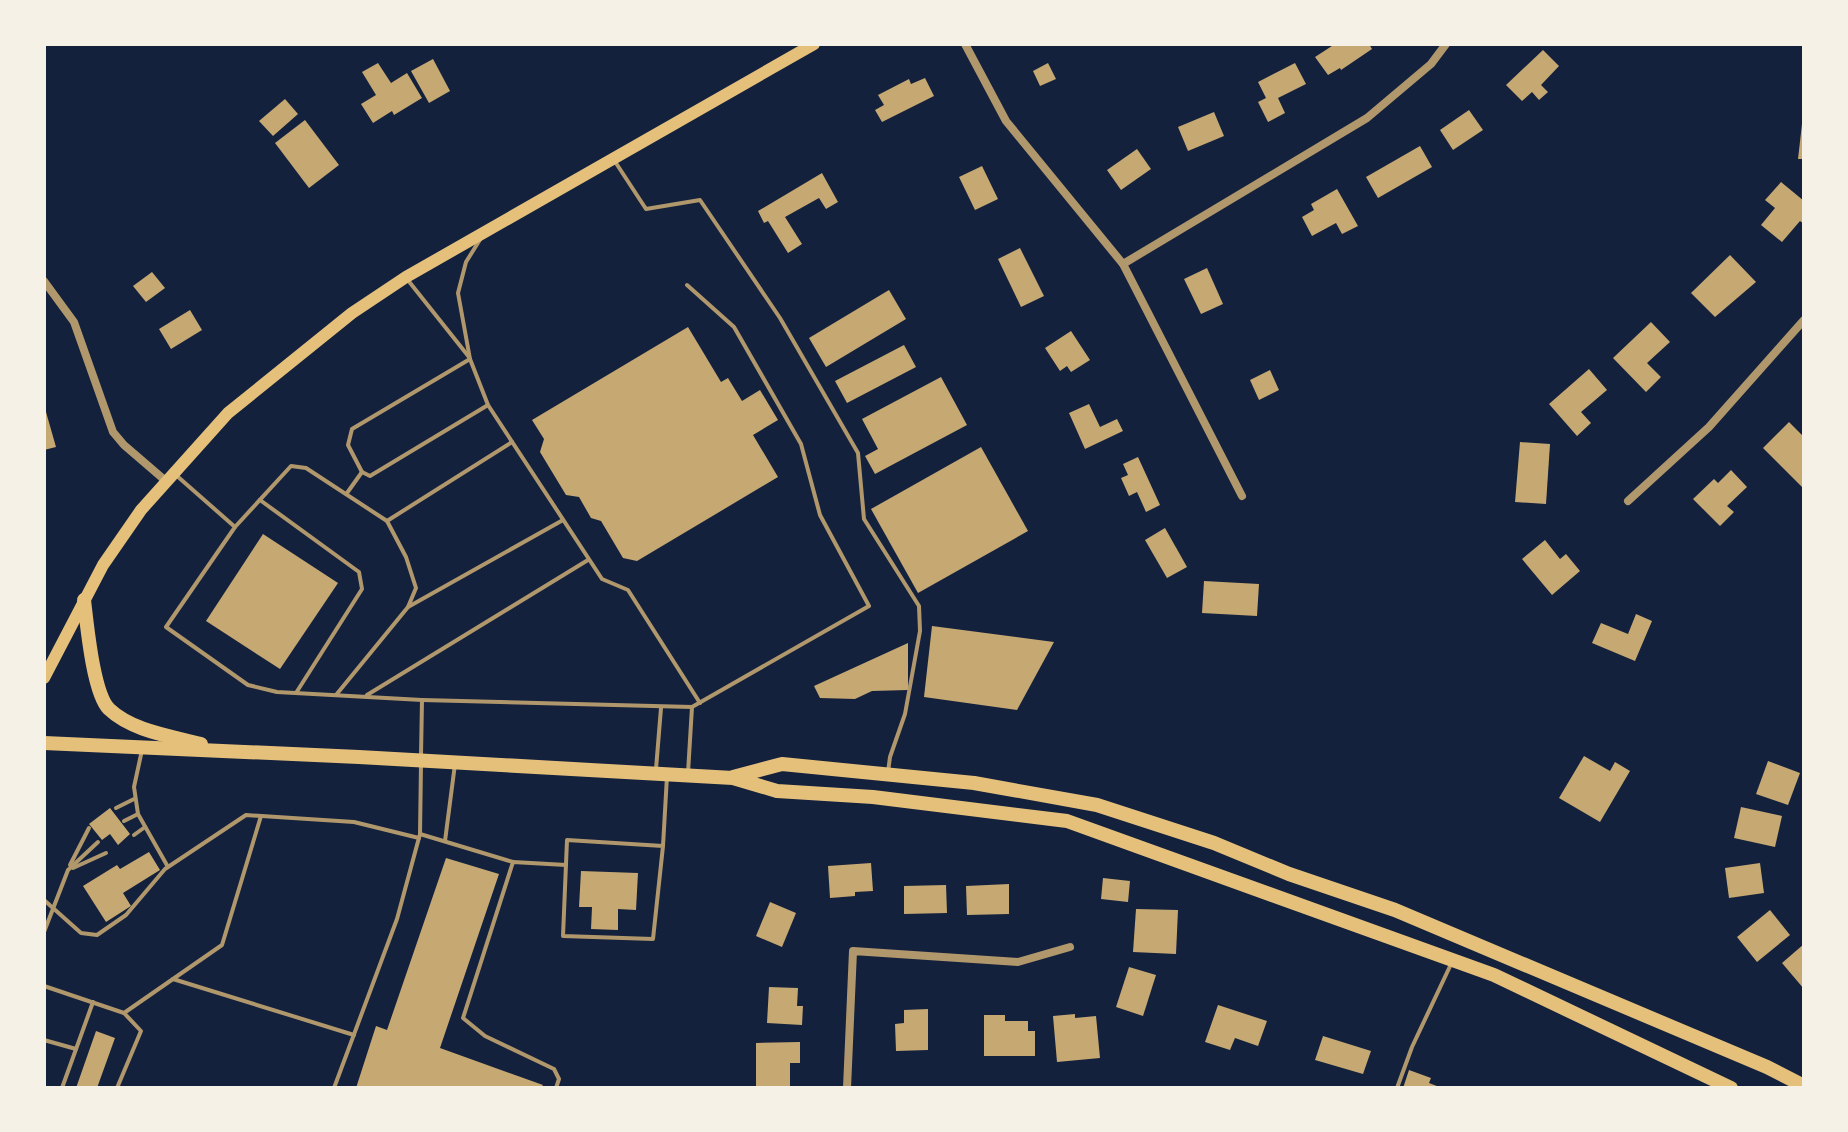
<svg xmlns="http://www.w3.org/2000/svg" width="1848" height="1132" font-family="'Crimson Pro',serif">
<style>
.building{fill:#c6a872}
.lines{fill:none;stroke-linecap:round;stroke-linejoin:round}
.service{stroke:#b1986c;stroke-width:4}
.minor{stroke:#b1986c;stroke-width:8}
.secondary{stroke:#e5c07b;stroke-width:12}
.primary{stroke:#e5c07b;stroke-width:14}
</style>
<rect width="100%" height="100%" fill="#14213d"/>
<g class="building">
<path d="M1335,44h34l3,5 -31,21 -1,-2 -12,7 -13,-18z"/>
<path d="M1543,50l16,16 -18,19 7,7 -9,8 -7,-8 -10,9 -16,-16z"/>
<path d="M433,59l17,32 -21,12 -18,-32z"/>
<path d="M378,63l13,20 16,-10 15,25 -28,17 -2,-4 -19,12 -12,-19 15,-9 -14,-23z"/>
<path d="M1048,63l8,16 -16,7 -7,-15z"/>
<path d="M1295,63l11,21 -28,14 7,15 -17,9 -10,-20 8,-4 -8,-16z"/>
<path d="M925,78l9,18 -52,26 -7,-12 9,-5 -6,-10 31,-16 2,5z"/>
<path d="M285,99l13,15 -25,22 -14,-15z"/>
<path d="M1469,110l14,20 -30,20 -13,-20z"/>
<path d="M1214,112l10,24 -36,15 -10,-24z"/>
<path d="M305,120l34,45 -30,23 -34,-45z"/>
<path d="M1802,124h2v35h-6z"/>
<path d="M1420,146l12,21 -54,31 -12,-21z"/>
<path d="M1137,149l14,20 -30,21 -14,-20z"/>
<path d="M982,166l16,33 -23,11 -16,-33z"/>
<path d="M822,173l16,29 -12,7 -7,-11 -34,19 17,27 -14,9 -20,-32 -4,2 -6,-12z"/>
<path d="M1781,182l23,19v23l-4,-3 -18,21 -21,-17 14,-17 -10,-8z"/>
<path d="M1337,189l21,37 -16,8 -6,-11 -24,13 -10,-19 12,-7 -3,-6z"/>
<path d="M1020,248l24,48 -23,11 -23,-48z"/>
<path d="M1730,255l26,27 -41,35 -24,-24z"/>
<path d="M1207,268l16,36 -22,10 -17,-35z"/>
<path d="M152,272l13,16 -19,14 -13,-16z"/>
<path d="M889,290l17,29 -80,48 -17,-29z"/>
<path d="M190,310l12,20 -31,19 -12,-20z"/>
<path d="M1651,322l19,20 -23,21 14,14 -15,15 -33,-34z"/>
<path d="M688,327l33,55 7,-4 14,23 18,-11 18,30 -25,15 25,42 -141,84 -14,-3 -22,-37 -10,-3 -12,-21 -13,-2 -26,-43 4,-13 -12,-19z"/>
<path d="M1071,331l19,29 -19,12 -4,-6 -7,5 -15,-23z"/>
<path d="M904,345l12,22 -69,36 -12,-22z"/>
<path d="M1589,369l18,21 -26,22 10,11 -14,13 -28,-32z"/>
<path d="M1270,370l9,20 -20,10 -9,-20z"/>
<path d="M941,377l26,48 -92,49 -10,-18 13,-7 -16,-30z"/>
<path d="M1089,404l11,23 17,-8 6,12 -38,18 -16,-36z"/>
<path d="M44,405l12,42 -12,3z"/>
<path d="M1789,422l15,15 -2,21 2,27 -2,2 -39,-39z"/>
<path d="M1520,442l30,2 -4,60 -31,-2z"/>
<path d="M981,447l47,84 -110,62 -47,-84z"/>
<path d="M1138,457l22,48 -14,7 -9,-20 -8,4 -8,-18 7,-3 -5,-11z"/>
<path d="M1731,470l16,17 -20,19 7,6 -14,14 -27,-27 21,-20 4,4z"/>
<path d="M1165,528l22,39 -20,11 -22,-38z"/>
<path d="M263,534l75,49 -58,86 -74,-48z"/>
<path d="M1545,540l15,19 6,-5 14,17 -28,24 -30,-36z"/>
<path d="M1204,581l55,3 -2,32 -55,-3z"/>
<path d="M1636,614l16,7 -17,40 -43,-18 9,-20 27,11z"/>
<path d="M932,626l122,16 -37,68 -93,-13z"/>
<path d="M908,643v47l-36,1 -17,8 -35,-1 -6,-12z"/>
<path d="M1584,756l26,15 5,-9 15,9 -30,51 -41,-24z"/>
<path d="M1768,761l32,12 -12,32 -32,-11z"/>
<path d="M1741,807l41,9 -7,31 -41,-9z"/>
<path d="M110,808l20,26 -12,11 -8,-11 -8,6 -13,-16z"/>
<path d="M149,852l11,18 -37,23 8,13 -25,16 -23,-36 34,-21 3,4z"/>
<path d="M446,858l53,16 -59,174 103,37 -2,3h-185l20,-62 11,4z"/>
<path d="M871,863l2,28 -18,1v4l-25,2 -2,-32z"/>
<path d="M1760,863l4,30 -35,5 -4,-30z"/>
<path d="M581,871l57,2 -2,37 -18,-1v21l-27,-1 1,-22h-13z"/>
<path d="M1103,878l27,3 -2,21 -27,-3z"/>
<path d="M1009,884v30l-42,1 -1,-29z"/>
<path d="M946,885l1,28 -43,1v-28z"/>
<path d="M770,902l26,11 -14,34 -26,-11z"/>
<path d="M1136,909l42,1 -2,44 -43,-2z"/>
<path d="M1770,910l20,25 -33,27 -20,-25z"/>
<path d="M1804,944v45l-22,-26z"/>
<path d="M1129,967l27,8 -13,41 -27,-9z"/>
<path d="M769,987l29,1 -1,18h6l-1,19 -35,-2z"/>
<path d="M1218,1005l49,16 -9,25 -23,-8 -5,12 -25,-8z"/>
<path d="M928,1009v41l-32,1 -1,-27 9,-1v-13z"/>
<path d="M1075,1014v4l21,-2 4,42 -43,4 -4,-46z"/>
<path d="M984,1015h21v6h23v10h7v25h-51z"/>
<path d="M96,1031l19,7 -18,50h-21z"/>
<path d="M1323,1036l48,15 -8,23 -48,-14z"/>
<path d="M800,1042v21h-10v25h-34v-45z"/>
<path d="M1409,1070l22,8 -2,5 13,5h-39z"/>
</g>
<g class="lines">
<g class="service">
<path d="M614,160l32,49 54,-9 80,118 78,135 6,66 55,87 1,25 -15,83 -15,43 -2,15"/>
<path d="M481,238l-15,24 -8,31 12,66 18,46 114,174 26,11 72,113"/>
<path d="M407,279l62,78"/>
<path d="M470,359l-118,70 -4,16 14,27 8,4 118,-71"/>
<path d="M177,476l58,51 -69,100 82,58 29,7 145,8 -1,55"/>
<path d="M347,493l15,-21"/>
<path d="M260,500l99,72 3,17 -66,104"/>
<path d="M387,521l125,-79"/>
<path d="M235,527l56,-61 15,2 81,53 19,36 10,31 -8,19 -72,88"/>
<path d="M408,607l155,-87"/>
<path d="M367,695l221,-135"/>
<path d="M422,700l270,7 177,-101 -49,-91 -19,-71 -67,-117 -47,-42"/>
<path d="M656,769l5,-61"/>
<path d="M688,773l4,-66"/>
<path d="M116,808l18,-9"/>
<path d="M138,814l-4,-27 8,-37"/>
<path d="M124,821l14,-7 30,53"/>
<path d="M420,834l1,-70"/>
<path d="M134,835l11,-8"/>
<path d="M445,841l10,-77"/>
<path d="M663,846l-96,-6 -4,96 90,3 10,-93 4,-70"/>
<path d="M70,865l19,-37"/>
<path d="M73,868l33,-15"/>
<path d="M44,900l37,33 16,2 29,-20 39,-46 81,-54 108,7 65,16"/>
<path d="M44,932l24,-62 30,-28"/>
<path d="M173,979l181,56"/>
<path d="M44,986l80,27 98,-68 39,-129"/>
<path d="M44,1040l32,9"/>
<path d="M62,1088l31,-86"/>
<path d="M117,1088l24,-57 -17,-18"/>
<path d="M334,1088l63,-169 23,-85 93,28"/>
<path d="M556,1088l3,-9 -5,-10 -69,-33 -22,-18 50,-156 53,3"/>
<path d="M1397,1088l15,-41 40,-85"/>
</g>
<g class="minor">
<path d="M965,44l41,77 117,143 119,232"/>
<path d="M1123,264l244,-146 64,-54 15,-20"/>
<path d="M44,281l30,41 39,110 11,13 43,37"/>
<path d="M1628,501l81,-74 95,-107"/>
<path d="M847,1088l6,-137 165,11 52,-15"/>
</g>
<path class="secondary" d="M44,678l59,-113 38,-55 87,-97 124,-100 54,-36 408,-233"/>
<g class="primary">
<path d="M84,600c3,24 9,93 25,109 23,22 62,27 92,35"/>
<path d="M44,743l315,14 374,21 44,13 96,6 194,24 427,154 237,113"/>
<path d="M733,777l49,-13 192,19 123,22 117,38 75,31 106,36 372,157 37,19"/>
</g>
</g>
<rect width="1848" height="1132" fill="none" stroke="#f6f1e7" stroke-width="92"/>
</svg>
